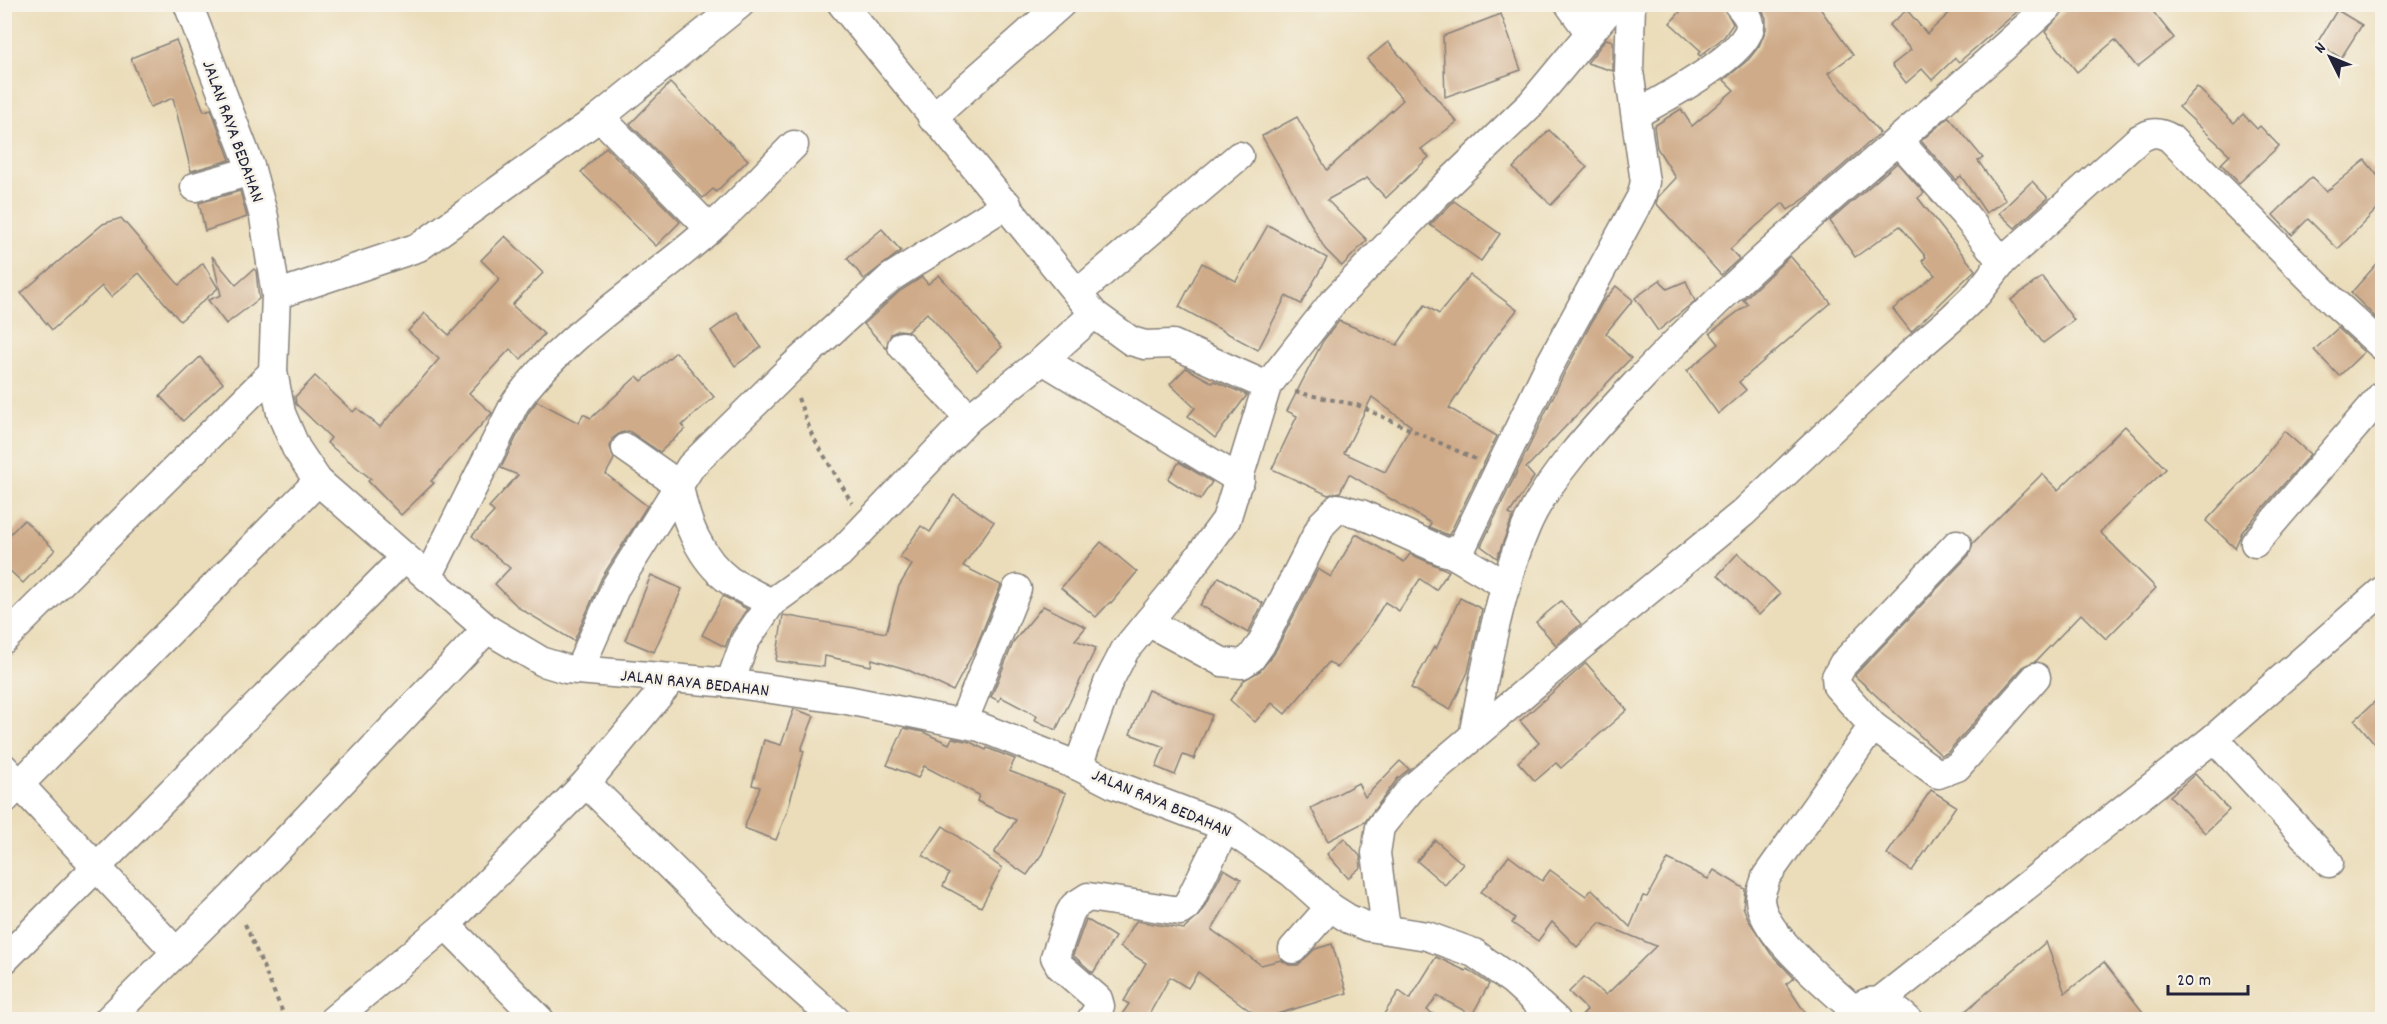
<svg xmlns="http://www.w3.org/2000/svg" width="2387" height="1024" font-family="Dekko,sans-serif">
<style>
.building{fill:#cfab89;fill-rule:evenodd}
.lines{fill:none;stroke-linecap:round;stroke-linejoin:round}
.minor-casing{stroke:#86807a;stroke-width:31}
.path{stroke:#86807a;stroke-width:4;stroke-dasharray:4.5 4.5;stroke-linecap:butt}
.minor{stroke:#fff;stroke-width:28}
.labels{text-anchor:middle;stroke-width:5;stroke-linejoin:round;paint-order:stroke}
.street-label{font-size:18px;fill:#22223b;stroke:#f7f3e8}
</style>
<rect width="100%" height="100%" fill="#f7f3e8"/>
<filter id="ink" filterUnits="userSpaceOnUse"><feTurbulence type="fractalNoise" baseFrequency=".0167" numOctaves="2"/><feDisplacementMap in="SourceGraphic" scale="12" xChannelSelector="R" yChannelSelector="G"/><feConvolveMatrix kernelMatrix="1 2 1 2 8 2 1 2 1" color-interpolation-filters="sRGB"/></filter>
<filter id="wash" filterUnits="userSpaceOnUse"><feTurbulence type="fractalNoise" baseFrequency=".008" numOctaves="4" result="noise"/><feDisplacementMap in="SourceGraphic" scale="24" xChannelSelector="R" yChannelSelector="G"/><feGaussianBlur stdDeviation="1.35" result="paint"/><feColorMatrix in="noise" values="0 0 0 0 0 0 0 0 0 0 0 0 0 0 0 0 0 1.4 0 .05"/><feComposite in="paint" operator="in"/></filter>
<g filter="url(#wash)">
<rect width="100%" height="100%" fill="#ebddba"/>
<g id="blocks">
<g class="building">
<path d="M1687,4h35l11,20 -9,13 -24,19 -2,-2 3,-3 -31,-28z"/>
<path d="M1759,4h58l36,51 -25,18 52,60 -73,64 -19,13 -5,-7 -53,46 9,10 -18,16 -65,-72 2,-6 18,-19 -19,-30 -3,-22 27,-17 11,17 42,-36 -10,-10 25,-21 10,-13 7,-17v-11z"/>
<path d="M1959,4h67l-67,58 -4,-4 -23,22 -10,-11 -16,14 -14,-18 19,-15 -22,-25 18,-15 20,24z"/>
<path d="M2070,4h77l27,34 -37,29 -22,-27 -38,32 -32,-40z"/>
<path d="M2337,10l25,15 -21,33 -24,-15z"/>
<path d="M1501,14l20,56 -76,27 -2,-61z"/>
<path d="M1606,39l7,2v30l-26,-8z"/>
<path d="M176,40l28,71 7,-2 19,51 -39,11 -18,-73 -23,9 -19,-49z"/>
<path d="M1388,42l69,80 -36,27 8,8 -43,41 -19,-20 -40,22 40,40 -25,26 -17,-17 -63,-113 35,-19 30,53 76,-70 -36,-41z"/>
<path d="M670,83l78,77 -32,32 -3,-3 -10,9 -73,-74z"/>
<path d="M2197,87l37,36 9,-9 14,15 3,-3 19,20 -40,37 -18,-19 9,-9 -51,-48z"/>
<path d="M1949,117l34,41 -5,3 28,39 -20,13 -25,-37 -5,4 -35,-39z"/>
<path d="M1549,130l38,37 -36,38 -38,-37z"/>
<path d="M606,147l74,75 -24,24 -75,-74z"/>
<path d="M2365,160l17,21v23l-44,45 -30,-30 -16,16 -19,-20 39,-38 14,15z"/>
<path d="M1897,163l27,30 -6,5 57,72 -64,62 -18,-23 42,-34 -13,-14 4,-4 -26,-31 -45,31 -25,-36z"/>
<path d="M2032,181l16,17 -33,30 -16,-15z"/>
<path d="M240,191l7,26 -42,14 -6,-28z"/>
<path d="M1454,201l46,33 -19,27 -51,-36z"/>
<path d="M121,218l58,67 24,-22 15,25 -38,33 -41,-48 -28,24 -9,-11 -50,44 -31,-37 82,-69z"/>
<path d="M1268,225l59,33 -26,46 -15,-8 -28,54 -79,-43 23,-44 34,18z"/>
<path d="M882,229l19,22 -37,28 -17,-21z"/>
<path d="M505,236l38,37 -31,32 32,29 -23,25 -11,-10 -41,44 23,20 -61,68 3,2 -33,32 -33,-34 3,-2 -44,-36 4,-5 -35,-34 -1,-7 20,-21 38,36 4,-4 23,19 59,-68 -31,-28 17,-18 24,22 51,-56 -19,-19z"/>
<path d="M212,256l24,29 18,-16 2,2 3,28 -33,25 -18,-24 13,-5z"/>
<path d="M1790,256l41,47 -92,79 7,8 -28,24 -31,-43 32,-27 -9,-11 38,-29 -5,-4z"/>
<path d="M2382,258v66l-31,-31z"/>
<path d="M939,275l63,72 -25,23 -50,-57 -19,18 -9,-1 -8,4 -5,14 -22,-24 36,-33 22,-14 6,7z"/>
<path d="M1470,275l47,35 -29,37 -39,61 48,28 -47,97 -2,2 -19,-8 2,-4 -82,-49 -9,18 -12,3 -56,-26 25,-53 -10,-5 36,-70 16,-20 58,24 28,-40 14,9zM1372,397l39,29 -26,46 -41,-19z"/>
<path d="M2042,277l32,43 -31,23 -32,-43z"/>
<path d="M1660,280l7,9 19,-8 9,20 -37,30 -23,-33z"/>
<path d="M1616,286l17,14 -27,33 25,25 -105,110 8,9 -25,37 4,2 -16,42 -16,-12 82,-170 39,-73z"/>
<path d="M737,312l24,35 -26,19 -24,-35z"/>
<path d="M2338,328l26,24 -25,24 -25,-26z"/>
<path d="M676,352l38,45 -32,28 3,4 -25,23 -31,-21 -9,2 -8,6 -2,8 4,12 -8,15 41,32 -45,71 -28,64 -55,-33 -24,-24 15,-16 -38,-32 22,-24 -5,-5 29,-32 -17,-7 28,-56 8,-11 42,22 4,-9 8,4 46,-42 5,5z"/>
<path d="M200,357l23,26 -40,38 -23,-25z"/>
<path d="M1186,368l27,15 1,-2 33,14 -32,43 -27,-22 7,-8 -25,-24z"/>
<path d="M2125,426l41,43 -66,63 56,56 -50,51 -25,-25 -45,47 -12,5 -77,87 -6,2 -86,-79 1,-2 113,-119 4,-12 69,-69 16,16z"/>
<path d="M2284,431l26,23 -68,78 -7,16 -29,-27 51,-55z"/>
<path d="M1179,462l33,20 -12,18 -32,-21z"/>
<path d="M954,495l40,27 -31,44 38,19 -25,62 -23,44 -47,-22 -34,-10 -1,7 -46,-10 -1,11 -48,-6 7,-46 103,18 13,-47 13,-21 -12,-8 21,-31 9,6z"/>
<path d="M24,520l31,30 -32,33 -19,-18v-25z"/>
<path d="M1356,534l48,28 6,-8 39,17 -13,19 -16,-11 -21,32 -14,-9 -18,29 -30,37 -8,-6 -44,52 -13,-11 -17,19 -25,-22 14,-20 16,-9 14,-17 44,-85 13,8z"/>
<path d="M1101,542l36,30 -26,31 -1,-1 -14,15 -35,-29z"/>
<path d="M1738,553l42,41 -21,21 -41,-40z"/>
<path d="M651,575l31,14 -28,63 -29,-12z"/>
<path d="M1219,577l44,26 -15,30 -48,-28z"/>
<path d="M723,596l24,13 -16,23 -6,15 -23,-12z"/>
<path d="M1460,598l22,11 -14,63 -18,38 -39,-22 23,-41 2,2z"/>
<path d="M1561,601l20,23 -25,21 -20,-23z"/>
<path d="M1043,606l43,21 -11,13 21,8 -40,82 -21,-10 2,-4 -36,-19 -2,4 -8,-4 23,-56z"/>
<path d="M1586,663l41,47 -66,58 -5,-5 -21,18 -17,-19 21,-19 -19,-22z"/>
<path d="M1148,690l64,25 -18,44 -11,-4 -8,20 -19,-8 8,-20 -34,-13z"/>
<path d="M2382,695v57l-27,-32z"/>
<path d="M794,709l20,7 -13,34 3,1 -17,61 -11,28 -32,-12 16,-41 -8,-2 12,-45 17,5z"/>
<path d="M904,728l19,4 26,12 3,-6 18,4 16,8 1,-2 28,11 -6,12 57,22 -24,61 -15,21 -33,-22 22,-33 -39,-19 2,-6 -55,-29 -6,12 -31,-13z"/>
<path d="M1400,761l9,8 -11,9 -33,44 -37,19 -17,-33 47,-25 7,14z"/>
<path d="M2195,774l34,36 -24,23 -35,-37z"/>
<path d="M1931,790l25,16 -44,65 -25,-17z"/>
<path d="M943,826l59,42 -21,39 -38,-21 6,-12 -26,-19z"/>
<path d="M1344,838l16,18 1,11 -13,11 -21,-24z"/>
<path d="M1435,840l28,24 -18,21 -28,-24z"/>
<path d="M1509,856l33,25 8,-11 36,26 6,-7 38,38 13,-31 4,1 21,-38 40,20 6,-9 31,19 -2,18 6,14 22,33 23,24 -8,6 24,36h-232l9,-10 -18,-18 15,-15 22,18 50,-49 -56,-23 -23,24 -25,-25 -14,19 -26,-18 3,-5 -34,-26z"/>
<path d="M1224,869l17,10 -29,51 49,35 20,-5 8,5h9l17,-16 17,-5 15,49 -86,26 -63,-47 -10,16 -18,-11 -24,43h-28l11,-16 -5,-3 22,-38 -26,-16 16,-26 48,8 16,-14z"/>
<path d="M1086,919l29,18 -22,36 -20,-18z"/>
<path d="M2046,942l19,51 39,-31 45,58h-194z"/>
<path d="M1436,957l30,14 1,-2 22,15 -17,31 -35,-19 -10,14 15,10h-62l19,-29 11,8z"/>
</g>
</g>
</g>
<g filter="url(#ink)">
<use href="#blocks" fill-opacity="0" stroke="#86807a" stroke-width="1.5"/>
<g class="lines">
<defs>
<g id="minor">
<path d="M188,4l62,162 14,51 12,78 -3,77 8,41 15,35 22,33 169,148 56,33 23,7 164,14 117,17 133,27 98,39 37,19 111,42 66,46 38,34 19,12 20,8 58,9 47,17 39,28 43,39"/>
<path d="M842,4l252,310 37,27 14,4 28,-1 94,42"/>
<path d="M1569,4l20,28"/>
<path d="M1636,114c23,-13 115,-60 114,-90 -1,-8 -7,-14 -12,-20"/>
<path d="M600,117l110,112"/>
<path d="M932,118l129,-114"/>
<path d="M1898,140l66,74 38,48"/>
<path d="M195,187l56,-16"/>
<path d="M1078,293l161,-137"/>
<path d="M276,295l143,-48 181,-130 140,-113"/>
<path d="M902,346l67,72"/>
<path d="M1043,360l197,120"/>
<path d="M2255,543l127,-148"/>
<path d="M1451,553l56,33"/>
<path d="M428,577l87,-174c50,-71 131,-116 195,-174 29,-26 56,-56 84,-84"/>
<path d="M771,603c-13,-7 -28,-14 -41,-22 -30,-22 -45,-60 -51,-96l12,-19 98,-96 101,-92 117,-74"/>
<path d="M1148,622l74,40 20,2 9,-6 10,-14 61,-120 16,-16 23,6 82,37 7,2 13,-8 85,-177 93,-171 4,-15 -16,-111 2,-67"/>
<path d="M4,639l269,-267"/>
<path d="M579,670l37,-84 63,-101 -53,-37"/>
<path d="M730,683l15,-42 26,-38 68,-49 130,-136 74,-58 51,-46"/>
<path d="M963,722l54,-133"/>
<path d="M1873,726l65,48 19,-7 79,-90"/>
<path d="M1473,737c12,-66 27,-150 53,-210 19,-46 70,-101 105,-138 129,-140 281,-255 420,-385"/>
<path d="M2214,738l115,125"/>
<path d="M1078,766l30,-83 17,-33 51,-62 50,-68 41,-134 65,-83 104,-108 95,-91 83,-100"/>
<path d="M4,768l173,185"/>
<path d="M586,783l141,140 109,97"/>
<path d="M4,800l314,-319"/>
<path d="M446,925l94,95"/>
<path d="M1386,929l-10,-76 4,-26 31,-38 138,-117 194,-159 172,-163 37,-32 26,-25 24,-31 137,-123c12,-7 19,-8 31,-1l166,166 46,42"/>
<path d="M1293,949l37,-42"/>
<path d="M4,960l400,-402"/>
<path d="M1880,1001l334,-263 168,-147"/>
<path d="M1864,1004c16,-8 32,5 44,16"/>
<path d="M108,1020l125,-124 254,-267"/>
<path d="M333,1020l113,-95 140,-142 86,-104"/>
<path d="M1091,1020l9,-14 -2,-7 -38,-33 -5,-9 15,-44 4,-7 14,-9 92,14 6,-4 6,-11 34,-69"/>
<path d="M1847,1020l8,-9c-25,-24 -94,-77 -95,-112 0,-7 5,-16 6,-22l107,-151 -36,-40 -1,-9 7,-13 114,-120"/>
</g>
</defs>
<use href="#minor" class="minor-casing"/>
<g class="path">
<path d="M4,30l6,4 -6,15"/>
<path d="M1295,392l62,13 118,54"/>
<path d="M798,398l14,37 40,68"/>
<path d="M245,924l41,96"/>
</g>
<use href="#minor" class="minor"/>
</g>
</g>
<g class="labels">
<g class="street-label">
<text transform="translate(234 131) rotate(70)" y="6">JALAN RAYA BEDAHAN</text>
<text transform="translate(695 682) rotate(6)" y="6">JALAN RAYA BEDAHAN</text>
<text transform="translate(1162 802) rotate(23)" y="6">JALAN RAYA BEDAHAN</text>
</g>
</g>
<rect width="2387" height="1024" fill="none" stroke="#f7f3e8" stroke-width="24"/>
<g transform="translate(2330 57) rotate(313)" stroke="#f7f3e8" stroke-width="4.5" paint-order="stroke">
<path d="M0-4.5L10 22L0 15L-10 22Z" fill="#22223b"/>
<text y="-9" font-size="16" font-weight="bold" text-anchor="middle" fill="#22223b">N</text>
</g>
<path d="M2168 985v9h80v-9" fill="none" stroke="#22223b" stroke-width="3"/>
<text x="2177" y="985" font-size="18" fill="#22223b" stroke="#f7f3e8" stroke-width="4.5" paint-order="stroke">20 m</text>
</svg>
